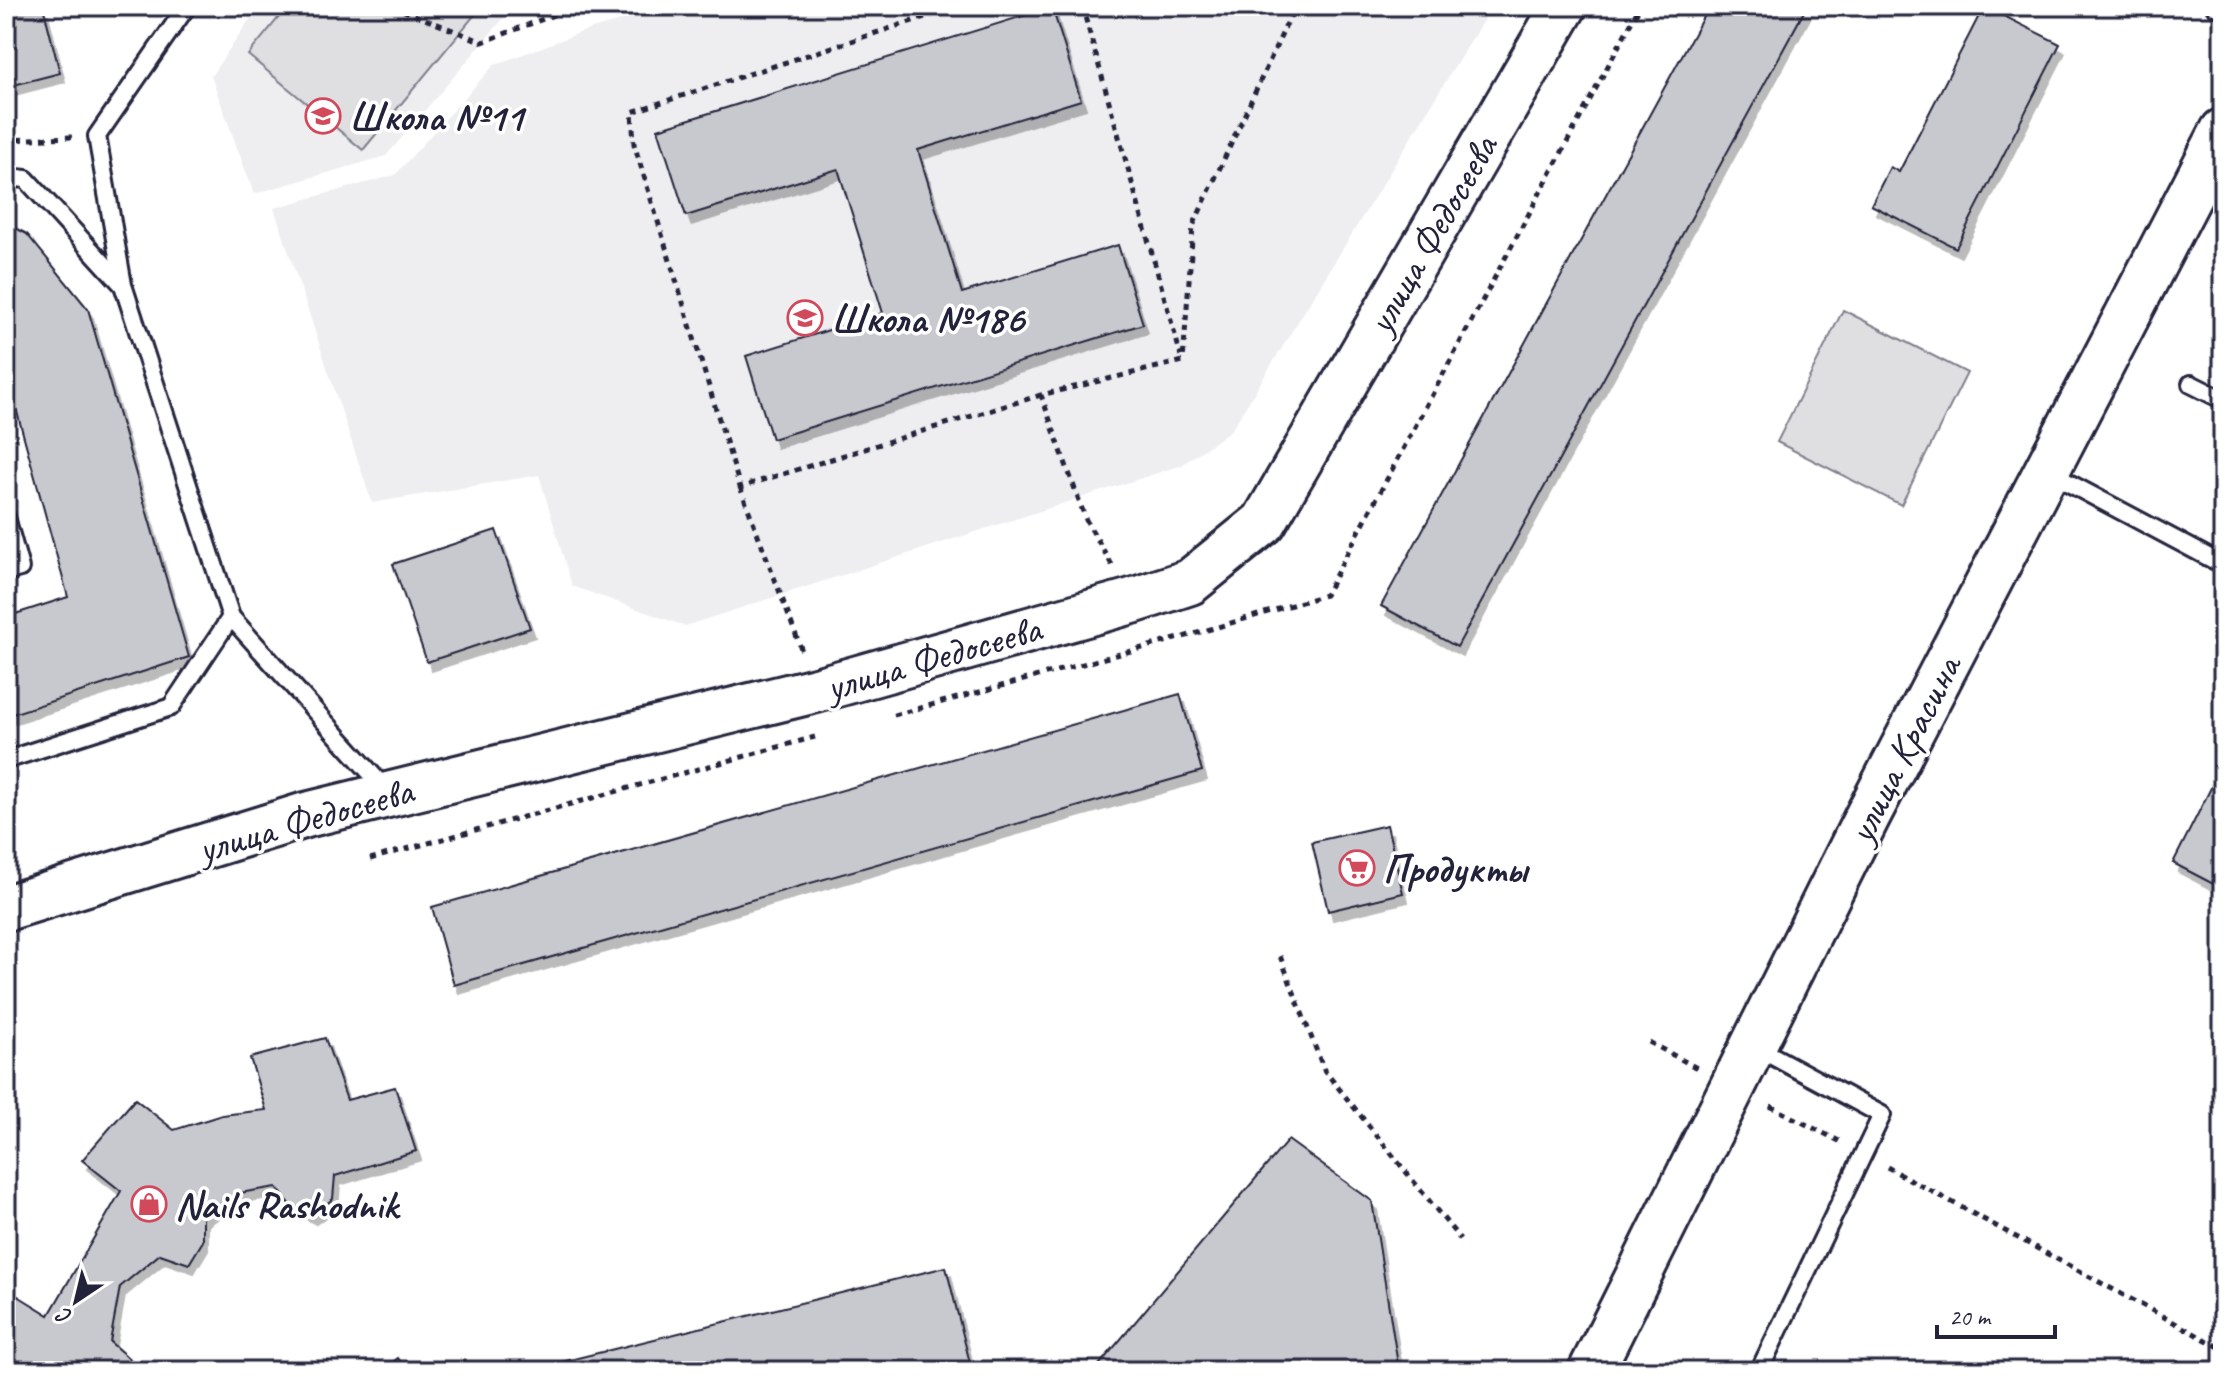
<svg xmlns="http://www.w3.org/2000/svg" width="2229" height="1377" font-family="Caveat,sans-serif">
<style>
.built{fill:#eeeef1}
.green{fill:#dfdfe2;stroke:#80808e;stroke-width:2}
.building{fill:#c8c8cf;stroke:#22223b;stroke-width:2;filter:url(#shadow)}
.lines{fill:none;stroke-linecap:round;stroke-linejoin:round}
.lane-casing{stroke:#22223b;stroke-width:22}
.secondary-casing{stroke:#22223b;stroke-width:50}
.path{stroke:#22223b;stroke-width:5;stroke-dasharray:6 6;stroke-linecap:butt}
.lane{stroke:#fff;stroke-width:16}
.secondary{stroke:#fff;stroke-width:44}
.labels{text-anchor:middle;stroke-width:7;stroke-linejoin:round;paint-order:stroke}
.poi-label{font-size:40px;font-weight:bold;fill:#22223b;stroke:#fff;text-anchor:start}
.street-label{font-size:40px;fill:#22223b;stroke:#fff}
</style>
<defs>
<filter id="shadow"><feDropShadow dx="5" dy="9" stdDeviation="0" flood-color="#0004"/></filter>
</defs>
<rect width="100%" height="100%" fill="#fff"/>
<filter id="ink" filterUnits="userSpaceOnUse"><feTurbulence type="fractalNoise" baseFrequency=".0125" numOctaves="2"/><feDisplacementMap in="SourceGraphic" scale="16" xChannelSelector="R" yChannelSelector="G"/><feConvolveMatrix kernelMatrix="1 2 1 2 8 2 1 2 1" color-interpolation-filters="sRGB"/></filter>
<g filter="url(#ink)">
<g class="built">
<path d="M259,6h269l-19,6 -123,144 -132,38 -43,-118z"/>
<path d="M671,6h821l-260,423 -50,36 -497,161 -113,-40 -33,-111 -167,28 -98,-295 121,-33 99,-110 91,-34z"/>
</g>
<g class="green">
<path d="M288,6h194l-119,144 -115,-95z"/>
<path d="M1843,310l124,63 -66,132 -124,-63z"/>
</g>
<g class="building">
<path d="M6,6h37l17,67 -54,14z"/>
<path d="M1709,6h98l-350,641 -76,-41z"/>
<path d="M1984,6l76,38 -104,204 -85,-43 19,-38 9,5z"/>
<path d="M1052,7l29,93 -163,50 44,143 156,-48 25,79 -371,115 -26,-83 137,-43 -45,-144 -152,47 -28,-87z"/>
<path d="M6,223l21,11 61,75 101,348 -183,59v-99l62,-20 -62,-225z"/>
<path d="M496,530l34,98 -103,34 -34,-98z"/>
<path d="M1180,694l22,77 -748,214 -22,-78z"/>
<path d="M2223,764v125l-50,-26z"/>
<path d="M1387,825l16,68 -75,18 -16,-69z"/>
<path d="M325,1038l22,62 48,-13 21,64 -81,25 -2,23 -22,16 -20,-10 -15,-18 -42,7 -31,23v24l-14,23 -29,-10 -40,33 -10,55 23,20v9h-127v-58l12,-17 31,19 72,-124 -39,-31 53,-61 39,31 48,-15 44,-5 -16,-52z"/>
<path d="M1288,1140l84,61 27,170h-305z"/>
<path d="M946,1267l25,100 -17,4h-429z"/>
<path d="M398,1358l10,13h-26z"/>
</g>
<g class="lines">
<defs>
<g id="lane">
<path d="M187,6l-90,130 26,149 108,332 155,173"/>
<path d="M2215,6l8,4"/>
<path d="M6,177l20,2 96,105"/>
<path d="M2191,384l32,16"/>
<path d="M2048,472l175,93"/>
<path d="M6,517l14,51 -14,4"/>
<path d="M6,760l165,-53 60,-90"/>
<path d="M1754,1046l128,69 -123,256"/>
</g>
<g id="secondary">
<path d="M6,908l300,-93 510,-125 316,-89 58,-19 74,-60 300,-516"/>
<path d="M1591,1371l276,-554 356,-686"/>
</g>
</defs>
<use href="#lane" class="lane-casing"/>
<use href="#secondary" class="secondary-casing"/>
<g class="path">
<path d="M392,6l91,36 94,-36"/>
<path d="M959,6l-327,106 2,32 106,343 301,-92"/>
<path d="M1082,6l99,350"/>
<path d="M6,140l66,-3"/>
<path d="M740,487l62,164"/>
<path d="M1112,565l-26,-45 -45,-125 142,-34 10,-135 102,-220"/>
<path d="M894,715l300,-81 131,-39 315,-589"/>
<path d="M370,859l445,-122"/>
<path d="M1280,956l44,114 136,169"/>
<path d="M1649,1042l48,26"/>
<path d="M1770,1106l69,35"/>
<path d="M1887,1167l336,182"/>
</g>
<use href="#lane" class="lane"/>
<use href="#secondary" class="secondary"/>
</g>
</g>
<defs>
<symbol id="school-ring" viewBox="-11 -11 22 22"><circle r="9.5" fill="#fff" stroke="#d1495b" stroke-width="1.5"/><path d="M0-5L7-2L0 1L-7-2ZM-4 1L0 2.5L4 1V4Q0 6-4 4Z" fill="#d1495b"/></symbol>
<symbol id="supermarket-ring" viewBox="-11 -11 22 22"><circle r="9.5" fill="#fff" stroke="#d1495b" stroke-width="1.5"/><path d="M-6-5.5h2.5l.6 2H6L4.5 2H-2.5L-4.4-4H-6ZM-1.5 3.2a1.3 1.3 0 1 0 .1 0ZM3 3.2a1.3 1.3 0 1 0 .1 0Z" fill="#d1495b"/></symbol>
<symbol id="shop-ring" viewBox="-11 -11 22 22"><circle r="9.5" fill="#fff" stroke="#d1495b" stroke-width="1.5"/><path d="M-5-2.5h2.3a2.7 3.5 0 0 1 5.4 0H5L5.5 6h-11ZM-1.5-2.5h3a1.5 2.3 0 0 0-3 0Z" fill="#d1495b"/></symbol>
</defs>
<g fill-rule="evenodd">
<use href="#school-ring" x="303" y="96" width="40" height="40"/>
<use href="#school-ring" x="785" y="298" width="40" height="40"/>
<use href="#supermarket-ring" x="1337" y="848" width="40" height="40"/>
<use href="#shop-ring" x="129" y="1184" width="40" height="40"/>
</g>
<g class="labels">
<g class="poi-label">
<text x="349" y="130">Школа №11</text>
<text x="831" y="332">Школа №186</text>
<text x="1383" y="882">Продукты</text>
<text x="175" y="1218">Nails Rashodnik</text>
</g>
<g class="street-label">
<text transform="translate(1431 234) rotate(-60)" y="14">улица Федосеева</text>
<text transform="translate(933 657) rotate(-16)" y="14">улица Федосеева</text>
<text transform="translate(1903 749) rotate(-63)" y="14">улица Красина</text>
<text transform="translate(305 819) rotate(-16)" y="14">улица Федосеева</text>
</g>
</g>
<rect width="2229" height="1377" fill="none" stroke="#fff" stroke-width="32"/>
<rect x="16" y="16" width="2197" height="1345" fill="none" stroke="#22223b" stroke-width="3" filter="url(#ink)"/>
<g transform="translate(76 1301) rotate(215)" stroke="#ffffff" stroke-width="6" paint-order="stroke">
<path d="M0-6L14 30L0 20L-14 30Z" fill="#22223b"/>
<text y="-12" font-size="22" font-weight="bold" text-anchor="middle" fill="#22223b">С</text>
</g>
<path d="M1937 1325v12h118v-12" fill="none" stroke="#22223b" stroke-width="4"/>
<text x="1949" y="1325" font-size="24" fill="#22223b" stroke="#ffffff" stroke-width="6" paint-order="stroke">20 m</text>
</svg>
